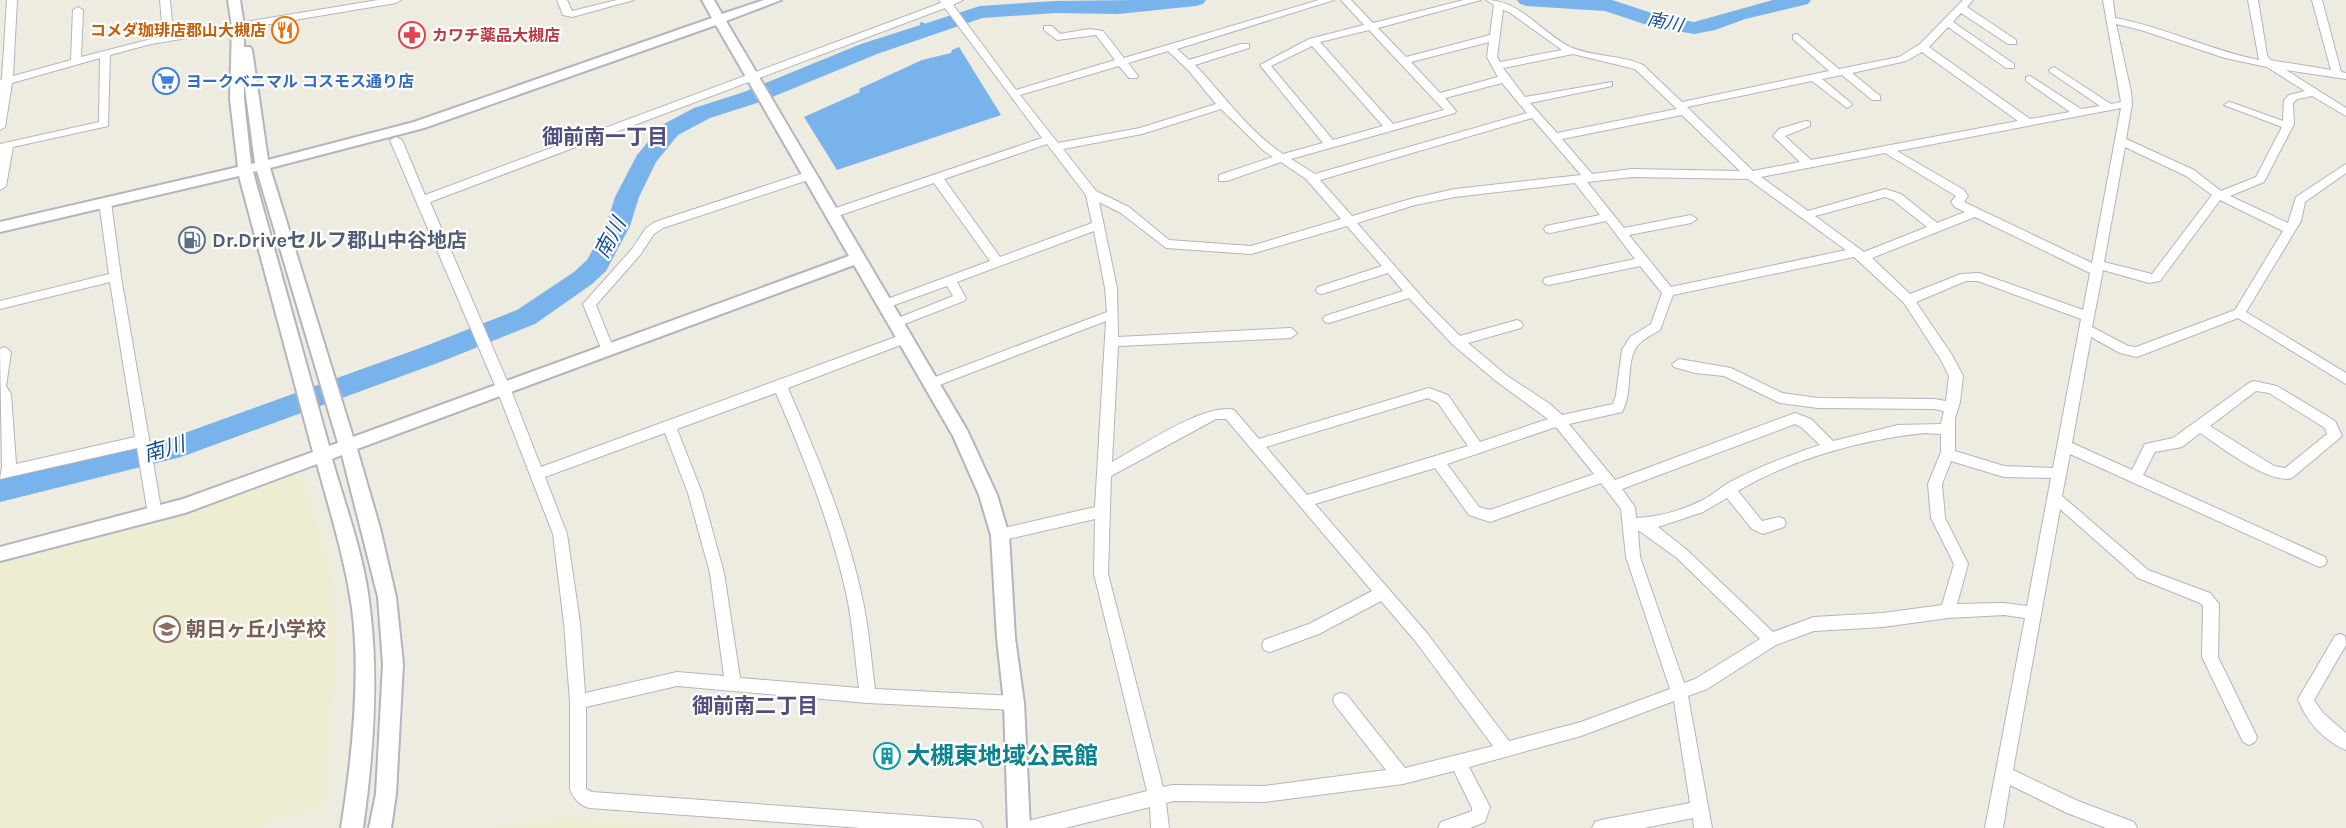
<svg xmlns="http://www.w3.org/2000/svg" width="2346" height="828" font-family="Karla,'Noto Sans JP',sans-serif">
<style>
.education{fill:#eeecd1}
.water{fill:#78b3eb}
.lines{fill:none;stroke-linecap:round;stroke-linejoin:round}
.stream{stroke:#78b3eb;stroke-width:4}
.river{fill:#78b3eb;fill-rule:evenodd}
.minor-casing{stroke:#b4b4c0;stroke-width:2}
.tertiary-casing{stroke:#b4b4c0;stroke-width:4}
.minor{fill:#fff;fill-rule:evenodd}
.tertiary{fill:#fff;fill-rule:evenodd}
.labels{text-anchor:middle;stroke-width:4.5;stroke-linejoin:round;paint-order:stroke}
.far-food-label{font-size:16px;font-weight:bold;fill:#c56008;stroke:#fff;text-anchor:end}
.far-health-label{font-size:16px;font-weight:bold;fill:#be3a42;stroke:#fff;text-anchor:start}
.far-shop-label{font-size:16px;font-weight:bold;fill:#366cbe;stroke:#fff;text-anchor:start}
.far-water-label{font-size:18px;font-style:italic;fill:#124d9c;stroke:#fff}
.service-label{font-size:20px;font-weight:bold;fill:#4e5e75;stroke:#fff;text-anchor:start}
.education-label{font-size:20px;font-weight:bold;fill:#785e54;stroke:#fff;text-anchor:start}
.neighbourhood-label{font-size:21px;font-weight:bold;fill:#504e7d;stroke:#fff}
.water-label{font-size:21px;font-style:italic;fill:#124d9c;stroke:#fff}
.near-culture-label{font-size:24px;font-weight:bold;fill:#0d838f;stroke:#fff;text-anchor:start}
</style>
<rect width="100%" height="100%" fill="#eeebe1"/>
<g class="education">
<path d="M295,474l8,2 31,104 1,98 -10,128 -73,22h-252v-264l154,-39 35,-11z"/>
<path d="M567,817l145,11h-227z"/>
</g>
<path class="water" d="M959,47l42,68 -164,55 -33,-53 56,-25 -1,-3 63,-29 29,-7 1,-3z"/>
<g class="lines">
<path class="stream" d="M922,24l4,4"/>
<g class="river">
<path d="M1135,0h71l-3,4 -7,2 -78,8 -63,-1 -73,5 -105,36 -117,48 -50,16 -32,17 -22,27 -17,35 -9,29 -24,45 -14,13 -57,40 -92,37 -262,96 -181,45v-24l168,-39 255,-92 94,-37 57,-38 13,-12 19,-34 9,-29 22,-42 25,-30 32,-17 50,-16 117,-48 119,-38 75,-5z"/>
<path d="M1517,0h95l49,16 33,6 79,-22h38l-3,4 -63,15 -30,11 -21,4 -44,-8 -45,-15 -78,-5 -7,-2z"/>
</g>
<defs>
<g id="minor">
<path d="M7,0h10l-4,76 58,-16 2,-50 5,-3 5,3 -2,47 82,-21 -3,-36h10l3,34 205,-34h23l-5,3 -245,41 -41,11 -2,71 -95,21 -7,39 -6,4v-46l99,-22 1,-64 -88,25 -7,44 -5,3v-50l2,-1z"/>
<path d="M557,0h10l5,11 45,-11h17l-62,17 -9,-2z"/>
<path d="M939,0h24l-10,5 63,85 99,-30 -19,-25 -39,5 -13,-10v-4h8l8,8 29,-5 14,2 21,27 195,-58h15l-157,49 12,11 52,-16h8v4l-54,17c29,30 53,66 88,89l40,-11 -63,-78 49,-26 55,-14 -23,-25h10l22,23 91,-23h17l-103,28 28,29 84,-22 4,-30 -8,-5c34,0 55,32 84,47 22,10 53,8 73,18l39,37 147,-31 -36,-32v-4l4,-1 42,35 60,-12 21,-13 43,-44h10l-6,7 49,33v4h-8l-47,-31 -8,9 61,42v4h-8l-58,-41 -19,20 101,72 40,-7 -44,-31v-4l4,-1 51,33 19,-3 -50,-34 -1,-2 5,-3 57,37 10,-2 -18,-102h10l2,18c49,9 95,32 144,42l-11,-60h10l9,55 3,5 61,10 -19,-70h10l19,72 5,1v6l-60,-9 60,38v8l-34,-20 -15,3 -4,4 1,21 -30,58 -34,14 58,27 8,-26 50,-33v9l-41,29 -4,19 -55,91 100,61v11l-108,-66 -101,39 -17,-4 -29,-16 -19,106 60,27 13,-26 28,-6 76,-55 5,-2 23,5 58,35 7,15 -50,42c-23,7 -72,-32 -92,-45l-18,14 -27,5 -12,23 182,82 2,4 -2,4 -5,2 -5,-2 -245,-111 -8,42 86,74 62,23 9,11 -1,53 39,80 -2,5 -6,3 -6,-3 -41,-85 1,-51 -3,-3 -62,-25 -78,-69 -47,261 65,31 56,21 3,6h-31l-39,-15 -57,-28 -7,43h-18l40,-210 -21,-3 -56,3 -65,9 -69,4 -38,14 -69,44 -19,7 24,132h-18l-1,-10 -49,10h-52l3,-6 6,-2 89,-17 -16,-102 -93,35 -112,31 21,40 -5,15 -15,6h-32l3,-6 31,-11v-3l-18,-37 -51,13 -139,18 -91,-1 -7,2 3,25h-18l-1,-21 -85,21h-42l3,-6 6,-2 115,-29 -53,-217 1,-55 -95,22 -5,-2 -2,-4 2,-4 5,-2 95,-22 11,-186 -169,65h-10l-2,-3 2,-3 180,-68 -2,-24 -11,-57 -137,51 9,16 -2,3 -67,26 -4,-1 -2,-3 2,-3 60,-24 -6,-10 -61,22 -4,-1 -2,-3 2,-3 108,-40 -56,-78 -99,34h-8l-2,-3 2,-3 215,-73 -97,-130 -515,194 81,188 30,77 360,-132h10l1,3 -1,3 -123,47c29,68 59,137 74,209 7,31 9,62 13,92l139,7 6,2 2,5 -2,5 -6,2 -146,-7 -191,-17 -91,21v82l6,3 382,28 6,2 3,6h-122l-272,-20c-11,-4 -15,-9 -19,-19v-87l-6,-79 -11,-89 -56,-144 -107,-250 6,-3 6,3 23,55 516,-192zM1503,10l6,2 53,38 -62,12 -3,-5zM2116,24l25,6 84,28 42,9 38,24 -16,4 -5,5 -1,21 -50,-18 -4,-1 -5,3 58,22 -26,50 -35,14 -27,-21 -68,-31 6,-35 -1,-12zM1369,30l75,80 -51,14 -73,-82zM1489,42l-2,15 11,20 -58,16 -29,-31zM1312,46l71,80 -50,14 -62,-74zM1168,51l21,20 27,33 -76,24 -82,15 -38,-48 99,-29 10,12h8l1,-2 -10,-13zM1922,52l96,69 -207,39 -26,-24 25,-10v-4l-4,-1 -27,8 -6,7 27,26 -47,9 -66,-64 125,-26 35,27 5,-3 -1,-2 -29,-24 20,-4 30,25h8v-4l-28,-23 54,-12zM1573,54l62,15 42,40 -120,24 -27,-30 82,-17v-4l-87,15 -22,-29zM1502,83l25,30 -212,61 -24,-15 164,-46 1,-2 -11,-13zM2121,108l-29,155 -128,-61 4,-6 -4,-6 -67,-39zM1221,109l43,42 9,6 -54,18v6h8l54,-19 25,17 35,40 -90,27 -82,-6 -40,-33 -33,-16 -33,-42 79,-15zM1682,115l58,56 -108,-2 -40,5 -30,-35zM1532,118l49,57 -126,14 -41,9 -62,18 -32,-36zM1047,144l39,51 6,28 -92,34 -56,-78zM2125,147l61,29 26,19 -60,79 -48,-12zM1885,153l71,43 -5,6 4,5 10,5 -28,11 -36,-29 -16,-5 -77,22 -47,-34zM1632,177l116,2 98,71 -175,37 -42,-52 62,-12 6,-4 -6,-4 -67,13 -37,-46zM1575,183l25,32 -54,11 -2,3 2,3 4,1 56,-12 29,38 -86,18 -4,1 -2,3 2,3 4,1 91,-19 22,27 -11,31 -21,13 -8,13 -6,45 -3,9 -51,11 -12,-11 -44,-29 -38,-32 53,-15 2,-3 -2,-3 -4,-2 -57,16 -32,-32 -71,-81 58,-18 40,-8zM1885,197l8,3 34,27 -63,25 -49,-36zM2220,200l63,31 -48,79 -99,37 -8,-1 -36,-19 11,-57 46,13 11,-2zM1099,202l22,11 45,35 85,6 96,-28 35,40 -64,21 -2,3 2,3 4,1 66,-21 15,18 -78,25 -2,3 2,3 4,1 80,-25 43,46 44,37 52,38 -68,23 -32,-47 -19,-7 -170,51 -25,-29c-28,-8 -96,38 -122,52l6,-116 173,-8 6,-5 -6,-5 -173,9 -1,-49zM1975,217l115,56 -7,37 -104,-37 -18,1 -51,20 -38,-36zM1854,257l50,46 37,57 8,16 -3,25 -12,-2 -116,-1 -36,-5 -51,-25 -52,-9 -7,5 2,3 21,6 29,3 56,27 38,5 116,1 10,2 -3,13 -43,1 -65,16 -22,-22 -16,-6 -180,67 -46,-56 53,-12c12,-20 2,-55 18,-69 6,-6 14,-9 20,-13l13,-35zM1966,281h12l103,38 -28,149 -49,-2 -49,-15v-33l5,-16 3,-26 -11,-21 -36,-53zM2256,391l13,2 56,35 2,6 -42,34 -11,-2 -64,-40zM776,393c28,65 56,134 71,204 6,30 8,61 12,91l-119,-10 -16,-105 -22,-80 -25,-64zM1428,398l10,5 30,43 -161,49 -41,-48zM1216,419h10l146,172 -63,33 -45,16 -2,5 2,5 6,2 49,-18 62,-33 35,41 77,104 -88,22 -58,-73 -6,-2 -6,2 -2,5 2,5 51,65 -122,16 -91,-1 -10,2 -55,-213 3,-98zM1795,424l6,3 19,18c-30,10 -59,21 -86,35 -11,5 -20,14 -31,20 -20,10 -44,17 -67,18l-1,-11 -13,-18zM1556,427l38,47 -104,36 -11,-3 -32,-43zM665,433l23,60 22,80 14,103 -47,-4 -92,21 -5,-70 -13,-89 -22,-57zM1925,433l16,1v18l-13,32 3,34 23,46 -12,41 -59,8 -69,4 -41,15 -86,-82 -29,-23 45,-15 24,-14 25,31 11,5 21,-7 2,-4 -2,-4 -5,-2 -17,4 -24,-30c53,-32 126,-52 187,-58zM1951,461l53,16 47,1 -24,128 -23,-3 -47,1 11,-40 -23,-46 -3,-34zM1435,468l34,47 21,7 111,-39 20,26 5,48 44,132 -89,33 -72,19 -83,-109 -111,-128zM1638,530l39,28 83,81 -65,40 -11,4 -44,-126z"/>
<path d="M810,171l6,4 -2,3 -151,50 -9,6 -14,21 -44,50 18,45 -6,5 -5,-2 -20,-49 49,-55 14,-21 9,-6z"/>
<path d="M105,198l6,4 10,75 41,237 -2,4 -5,2 -5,-2 -2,-4 -11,-66 -137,31 2,-12 -2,-118 5,-2 6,5 -5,34 5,8 5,70 119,-27 -25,-155 -110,27v-8l109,-27 -10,-72z"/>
<path d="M2340,634l5,2 1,9 -32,55 9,13 23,20v17c-22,-9 -40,-29 -48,-51l37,-63z"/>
</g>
<path id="tertiary" d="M228,0h12l4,26v21h6l2,3 16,110 146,-38 298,-104 -10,-18h12l8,14 42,-14h17l-55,21 241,409 30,65 12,40 6,103 9,65 6,125h-22l-4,-125 -7,-65 -6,-103 -12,-40 -26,-59 -99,-171 -497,184 23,79 16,69 7,67 -7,130 -5,34h-22l7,-34 7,-130 -5,-67 -36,-142 -10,4c14,49 33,99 38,150 9,72 3,147 -7,219h-22c11,-69 20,-151 11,-220 -7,-49 -22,-97 -35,-144l-132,49 -185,48v-14l183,-48 130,-47 -74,-276 -239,56v-10l238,-55 -8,-68 2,-73zM716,25l133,231 -496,181 -83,-269 154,-40zM244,80l11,83 -4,1 -7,-65zM257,171l81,272 -9,3 -76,-274z"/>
</defs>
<use href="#minor" class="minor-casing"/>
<use href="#tertiary" class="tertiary-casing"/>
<use href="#minor" class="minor"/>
<use href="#tertiary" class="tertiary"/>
</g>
<defs>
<symbol id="restaurant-ring" viewBox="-11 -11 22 22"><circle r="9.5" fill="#fff" stroke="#e8710a" stroke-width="1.5"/><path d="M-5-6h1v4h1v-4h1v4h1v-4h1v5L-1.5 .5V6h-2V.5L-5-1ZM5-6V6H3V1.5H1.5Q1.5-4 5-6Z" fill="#e8710a"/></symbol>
<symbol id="pharmacy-ring" viewBox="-11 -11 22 22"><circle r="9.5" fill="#fff" stroke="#e0444e" stroke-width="1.5"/><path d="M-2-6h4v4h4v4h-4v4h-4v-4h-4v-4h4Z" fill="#e0444e"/></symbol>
<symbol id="supermarket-ring" viewBox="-11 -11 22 22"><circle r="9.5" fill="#fff" stroke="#3f7fe0" stroke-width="1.5"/><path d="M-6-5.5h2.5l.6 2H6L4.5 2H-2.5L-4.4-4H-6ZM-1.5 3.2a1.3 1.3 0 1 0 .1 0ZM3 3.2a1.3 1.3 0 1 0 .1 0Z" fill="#3f7fe0"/></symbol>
<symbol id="fuel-ring" viewBox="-11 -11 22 22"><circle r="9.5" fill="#fff" stroke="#5c6f8a" stroke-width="1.5"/><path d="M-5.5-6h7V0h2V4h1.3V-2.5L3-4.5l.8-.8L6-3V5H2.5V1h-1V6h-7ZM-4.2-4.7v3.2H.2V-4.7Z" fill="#5c6f8a"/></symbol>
<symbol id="school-ring" viewBox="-11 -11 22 22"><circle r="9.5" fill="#fff" stroke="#8d6e63" stroke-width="1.5"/><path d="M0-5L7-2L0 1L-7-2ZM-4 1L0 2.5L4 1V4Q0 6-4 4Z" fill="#8d6e63"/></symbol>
<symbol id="building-ring" viewBox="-11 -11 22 22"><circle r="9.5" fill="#fff" stroke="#0f9aa8" stroke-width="1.5"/><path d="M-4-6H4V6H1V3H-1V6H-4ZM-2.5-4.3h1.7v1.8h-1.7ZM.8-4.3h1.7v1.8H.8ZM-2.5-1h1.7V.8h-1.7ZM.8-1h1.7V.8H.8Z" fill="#0f9aa8"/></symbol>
</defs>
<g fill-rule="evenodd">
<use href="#restaurant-ring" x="270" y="15" width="30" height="30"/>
<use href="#pharmacy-ring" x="397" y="20" width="30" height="30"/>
<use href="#supermarket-ring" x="151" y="66" width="30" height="30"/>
<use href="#fuel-ring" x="177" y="225" width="30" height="30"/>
<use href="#school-ring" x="152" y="614" width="30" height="30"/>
<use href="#building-ring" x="872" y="741" width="30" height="30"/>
</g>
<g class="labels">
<g class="far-food-label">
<text x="266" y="36">コメダ珈琲店郡山大槻店</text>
</g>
<g class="far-health-label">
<text x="432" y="41">カワチ薬品大槻店</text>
</g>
<g class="far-shop-label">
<text x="186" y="87">ヨークベニマル コスモス通り店</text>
</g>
<g class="far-water-label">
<text transform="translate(1665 22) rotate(12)" y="6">南川</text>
</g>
<g class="service-label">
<text x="212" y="247">Dr.Driveセルフ郡山中谷地店</text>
</g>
<g class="education-label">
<text x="186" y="636">朝日ヶ丘小学校</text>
</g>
<g class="neighbourhood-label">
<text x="605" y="144">御前南一丁目</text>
<text x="755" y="713">御前南二丁目</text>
</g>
<g class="water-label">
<text transform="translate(610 238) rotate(-62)" y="7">南川</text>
<text transform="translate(164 449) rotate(-16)" y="7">南川</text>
</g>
<g class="near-culture-label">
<text x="906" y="764">大槻東地域公民館</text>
</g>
</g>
</svg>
